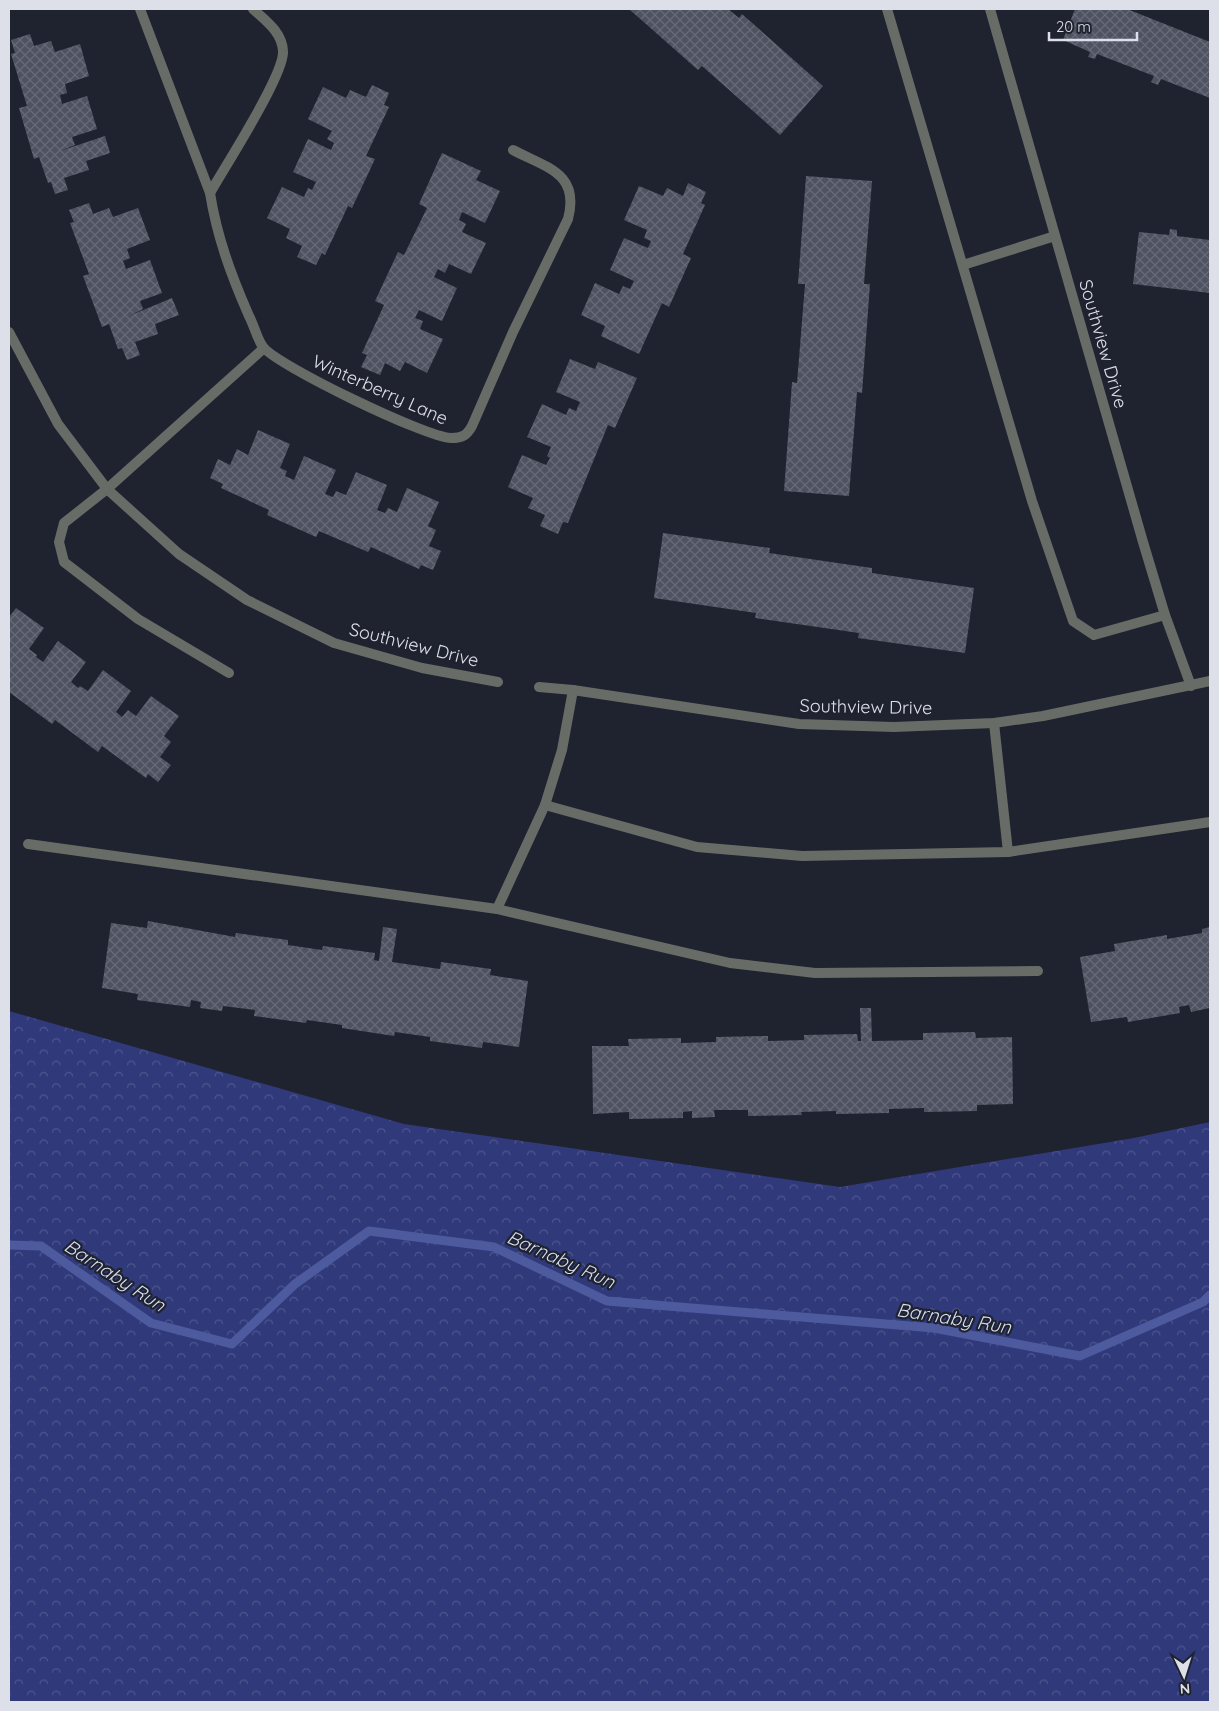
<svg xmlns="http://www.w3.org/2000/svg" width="1219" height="1711" font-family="Quicksand,sans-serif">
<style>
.forest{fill:url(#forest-crowns)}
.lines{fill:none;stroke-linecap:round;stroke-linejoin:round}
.stream{stroke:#4d5a9e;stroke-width:9}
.building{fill:url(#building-cross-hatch)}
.lane{stroke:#676c67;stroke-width:10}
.street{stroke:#676c67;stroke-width:10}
.labels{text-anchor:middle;stroke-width:4.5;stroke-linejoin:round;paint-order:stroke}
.street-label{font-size:18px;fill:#dee0e9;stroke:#1f222f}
.water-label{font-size:19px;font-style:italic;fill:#d7ddf1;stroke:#1f222f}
</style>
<defs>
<pattern id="forest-crowns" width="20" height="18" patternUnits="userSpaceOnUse" patternTransform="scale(1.25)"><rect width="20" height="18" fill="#303a7b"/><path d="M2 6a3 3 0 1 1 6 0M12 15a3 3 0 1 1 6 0" fill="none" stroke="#4e568e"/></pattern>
<pattern id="building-cross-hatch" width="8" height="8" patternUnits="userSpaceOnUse" patternTransform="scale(1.25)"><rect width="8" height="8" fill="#4e5261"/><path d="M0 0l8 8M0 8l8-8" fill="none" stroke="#676b78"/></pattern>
</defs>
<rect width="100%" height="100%" fill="#1f222f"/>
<path class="forest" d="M9,1011l395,113 436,63 294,-49 76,-16v580h-1201z"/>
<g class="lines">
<path class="stream" d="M9,1245l32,1 110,77 81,21 63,-60 74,-53 125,16 113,54 327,27 146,28 123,-54 7,-7"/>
</g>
<g class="building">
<path d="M629,9h99l11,9 3,-4 81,72 -43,49 -78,-69 -4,4z"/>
<path d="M1075,9h52l83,33v56l-49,-19 -3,6 -7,-3 3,-6 -57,-22 -2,5 -7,-2 2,-5 -27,-12z"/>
<path d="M30,34l4,12 17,-5 4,11 25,-8 9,32 -24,8 2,9 -7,2 2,9 25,-8 10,33 -25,8 3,8 -15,6 45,-15 5,17 -24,8 3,9 -25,8 4,12 -13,4 -4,-12 -3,1 -9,-26 -5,2 -15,-51 8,-2 -16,-52 4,-1 -4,-13z"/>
<path d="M372,85l17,8 -5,12 5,2 -23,49 9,3 -23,49 -4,-2 -23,49 -3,-2 -6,12 -19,-8 5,-11 -16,-8 4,-9 -23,-11 15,-31 22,10 4,-9 4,2 4,-8 -23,-10 15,-33 23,11 3,-7 -7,-4 5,-8 -24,-12 15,-32 23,11 4,-8 16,7z"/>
<path d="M442,153l39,18 -5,9 24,11 -15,32 -23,-11 -3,8 7,4 -4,8 24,11 -15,31 -22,-10 -4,9 -7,-4 -4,8 23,11 -15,33 -23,-11 -4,8 8,3 -3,8 23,10 -16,34 -22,-11 -5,9 -15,-8 -5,12 -19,-8 6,-12 -5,-2 22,-48 -9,-4 23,-49 6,3 23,-47 -8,-4z"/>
<path d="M806,176l66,5 -8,103h6l-8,109 -5,-1 -8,104 -65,-5 8,-109 5,1 8,-99h-7z"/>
<path d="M688,183l18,9 -5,11 4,2 -22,49 8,4 -22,49 -7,-4 -23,51 -38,-18 4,-10 -24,-11 14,-32 24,11 4,-8 7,3 4,-8 -24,-11 14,-32 24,10 3,-7 -7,-3 3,-8 -23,-10 15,-34 24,10 4,-8 16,8z"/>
<path d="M89,203l4,11 16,-6 4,9 25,-9 12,32 -23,9 3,9 -7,3 3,8 24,-9 12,33 -22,8 3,8 -14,7 43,-18 7,17 -24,9 3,10 -23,8 5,13 -13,5 -5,-12 -4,1 -9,-25 -7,3 -19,-51 6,-2 -19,-51 4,-1 -5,-12z"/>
<path d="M1170,229l7,1v6l33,4v53l-77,-9 6,-52 30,3z"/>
<path d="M570,359l25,10 3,-7 39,16 -22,50 -7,-3 -40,98 -5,-1 -5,12 -18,-8 5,-11 -17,-7 5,-10 -25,-11 14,-32 24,10 4,-7 -3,-2 4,-9 -24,-10 15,-33 24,11 3,-7 7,3 4,-9 -24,-10z"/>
<path d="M258,430l32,14 -10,24 7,3 -2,5 9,4 10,-24 32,14 -11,24 8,3 3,-6 10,4 10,-23 31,13 -10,25 8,3 3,-5 9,4 10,-24 32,14 -11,24 8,4 -7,16 12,5 -8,19 -12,-5 -2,4 -48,-22 -3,5 -49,-21 -3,6 -49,-22 2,-5 -48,-22 2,-4 -13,-6 8,-19 12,6 7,-16 11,6z"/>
<path d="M663,533l107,15 -1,5 103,15v5l102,15 -9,65 -107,-15 1,-5 -104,-15 1,-5 -102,-15z"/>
<path d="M16,608l28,20 -15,21 8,6 -1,2 7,5 15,-21 28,21 -15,20 7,6 2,-2 8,5 15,-21 28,21 -15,21 6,5 6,-7 8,6 15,-20 28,20 -15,20 7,6 -11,15 11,8 -13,17 -10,-8 -2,4 -44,-32 -4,6 -43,-32 -3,4 -43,-32v-75z"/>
<path d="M148,921l87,16 1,-4 52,7v5l34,5 1,-4 52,7 -1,7 5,1 4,-34 14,2 -5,33 48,7 1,-7 50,7 -1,6 38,6 -9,66 -36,-5 -1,6 -52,-7v-4l-35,-5 -1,4 -52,-8v-3l-35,-5 -1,3 -52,-7 1,-6 -32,-4 -1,5 -22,-3 1,-6 -10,-2 -1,7 -53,-7 1,-6 -36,-6 9,-65 36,5z"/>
<path d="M1210,927v81l-19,4 -2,-7 -10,2 1,6 -52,9 -1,-5 -36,5 -11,-65 35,-6 -1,-7 53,-9v4l35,-6v-4z"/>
<path d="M860,1008h11l1,33 51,-1v-7l52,-1 1,6 36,-1 1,67 -36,1v6l-53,1v-4l-35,1v4l-53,1v-3l-35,1 1,3 -54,1v-6h-34l1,7 -23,1v-7l-9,1v6l-54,1v-7l-36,2 -1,-68h37l-1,-7 53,-1v5l35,-1v-5l52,-1v5l36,-1v-5l53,-1 1,7h3z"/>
</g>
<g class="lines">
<g class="lane">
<path d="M887,9l145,492 41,120 21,14 71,-20"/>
<path d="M963,265l92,-29"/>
<path d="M107,489l-43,34 -5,19 5,20 74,57 91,54"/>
<path d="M994,723l14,129"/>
<path d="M545,805l152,42 105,9 206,-4 202,-30"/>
<path d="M28,844l469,65 233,54 85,10 223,-2"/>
<path d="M497,909l48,-104 17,-55 11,-60"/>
</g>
<g class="street">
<path d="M140,9l70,184c14,-25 75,-119 73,-142 -1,-19 -17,-30 -30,-42"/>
<path d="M990,9l153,533 22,73 26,71"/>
<path d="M210,193c7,44 21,82 39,123 5,9 8,23 14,31 15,19 164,91 188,91 12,0 16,-3 21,-12l41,-94 55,-113c12,-46 -21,-51 -55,-69"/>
<path d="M9,332l49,92 49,65 72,65 68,46 87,43 88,25 76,14"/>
<path d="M107,489l157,-141"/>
<path d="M539,687l34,3 226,34 95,3 100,-4 49,-7 167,-35"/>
</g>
</g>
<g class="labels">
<g class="street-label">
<text transform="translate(1103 344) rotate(74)" y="6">Southview Drive</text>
<text transform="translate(380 390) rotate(24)" y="6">Winterberry Lane</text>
<text transform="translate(414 645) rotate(14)" y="6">Southview Drive</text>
<text transform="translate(866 707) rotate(1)" y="6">Southview Drive</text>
</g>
<g class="water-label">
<text transform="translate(561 1259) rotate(24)" y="7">Barnaby Run</text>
<text transform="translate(115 1275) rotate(33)" y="7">Barnaby Run</text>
<text transform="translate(954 1318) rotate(9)" y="7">Barnaby Run</text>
</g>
</g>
<rect width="1219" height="1711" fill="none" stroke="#dee0e9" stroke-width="20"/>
<g transform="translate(1184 1676) rotate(176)" stroke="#1f222f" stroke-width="4" paint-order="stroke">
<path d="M0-4L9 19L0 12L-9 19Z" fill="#dee0e9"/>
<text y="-8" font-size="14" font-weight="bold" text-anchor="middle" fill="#dee0e9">N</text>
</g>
<path d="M1049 32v8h88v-8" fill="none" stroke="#dee0e9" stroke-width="2.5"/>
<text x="1056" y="32" font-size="15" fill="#dee0e9" stroke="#1f222f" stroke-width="4" paint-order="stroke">20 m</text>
</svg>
